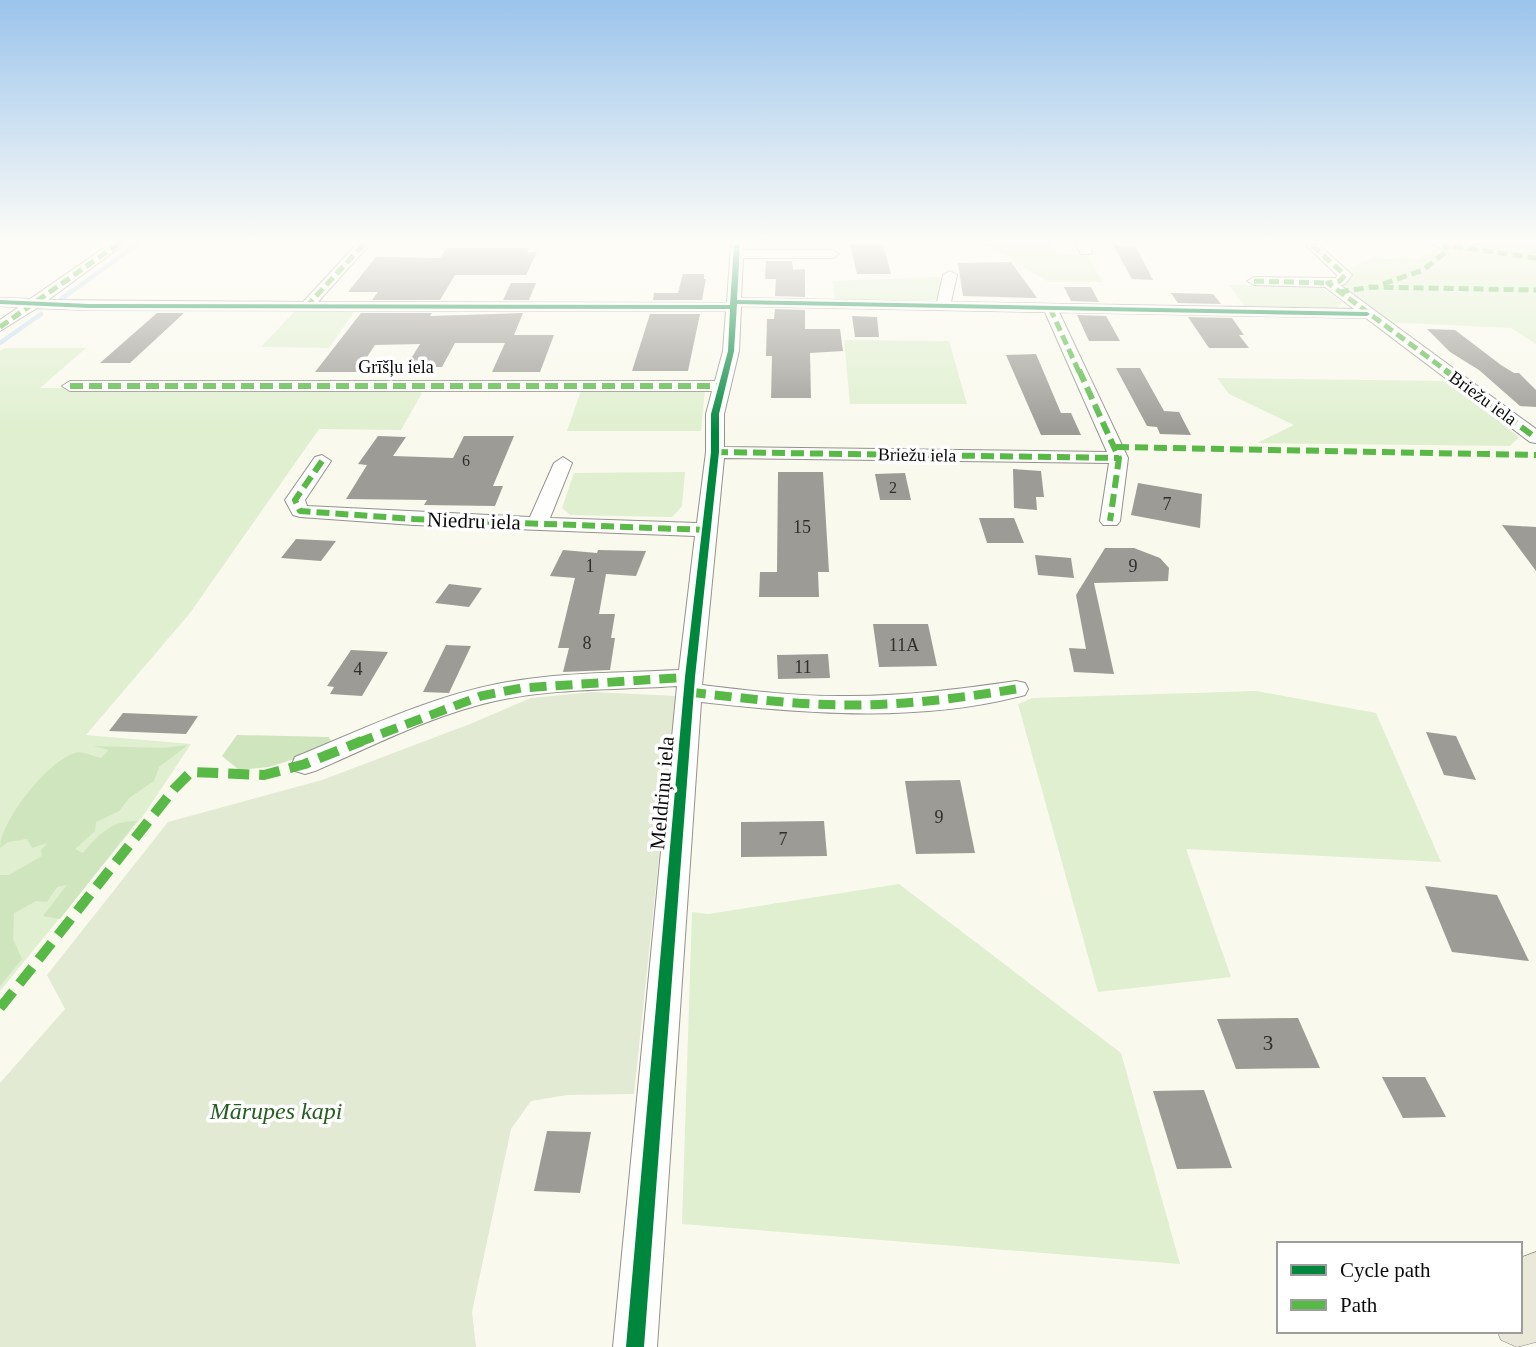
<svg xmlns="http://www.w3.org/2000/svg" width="1536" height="1347" font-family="'Times New Roman',serif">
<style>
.green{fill:#dfefcf}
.forest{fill:#cee5be}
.cemetery{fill:#e2ead4}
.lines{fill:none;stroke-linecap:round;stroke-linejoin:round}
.stream{stroke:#c8ddf1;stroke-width:4.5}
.building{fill:#9c9b95}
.minor-casing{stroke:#93928d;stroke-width:2}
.major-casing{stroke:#807f7a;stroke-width:1}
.minor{fill:#fefefc;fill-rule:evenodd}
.major{fill:#eae8d8;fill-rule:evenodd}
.quiet-far3{stroke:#58b947;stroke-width:5;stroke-dasharray:10 5;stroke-linecap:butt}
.quiet-far2{stroke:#58b947;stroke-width:6;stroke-dasharray:13 6;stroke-linecap:butt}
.quiet-far1{stroke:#58b947;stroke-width:9;stroke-dasharray:17 9;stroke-linecap:butt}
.quiet{stroke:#58b947;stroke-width:10;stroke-dasharray:21 10;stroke-linecap:butt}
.cycleway-casing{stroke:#fff;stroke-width:5}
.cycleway{fill:#00873e;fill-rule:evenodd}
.labels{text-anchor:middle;stroke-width:7;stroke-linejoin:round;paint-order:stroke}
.far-number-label{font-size:16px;fill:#2f2f2e}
.far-street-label{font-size:18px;fill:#0b0b0b;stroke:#fff}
.number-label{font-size:18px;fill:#2f2f2e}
.street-label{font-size:21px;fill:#0b0b0b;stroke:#fff}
.near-number-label{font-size:21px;fill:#2f2f2e}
.near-park-label{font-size:24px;font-style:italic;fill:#245e20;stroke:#fff}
</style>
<rect width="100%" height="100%" fill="#faf9ee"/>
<g class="green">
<path d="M985,244h71l-4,2 8,9h27l16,27h-54z"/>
<path d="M1446,244h90v100l-25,-16 -126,-6 -40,-29 -5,-8 6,-15 29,-13c15,5 26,-2 40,3z"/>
<path d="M940,277v17l-5,6h-100l-2,-19z"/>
<path d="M1229,285l91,1 23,17 -9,7 -88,-2z"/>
<path d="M295,311l59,1 -25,36 -68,-1z"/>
<path d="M844,340l105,1 18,63h-117z"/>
<path d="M5,348h81l-46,40 375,1 7,4 -21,37 -82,-1 -129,184 -104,122 105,9 -48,72 -143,175v-640z"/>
<path d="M1217,378l231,3 71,56 -9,9 -253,-3 37,-18 -65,-31z"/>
<path d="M705,389l-4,42h-134l14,-40z"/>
<path d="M685,472l-3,34 -10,11 -102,-2 -8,-7 12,-35z"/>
<path d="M1256,691l120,22 65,149 -255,-13 45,128 -133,15 -80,-288 14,-6z"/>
<path d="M899,884l222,169 59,211 -498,-40 10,-312 16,2z"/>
</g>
<g class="forest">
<path d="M237,735l92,2 4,10 -64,20 -30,3 -17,-14z"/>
<path d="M188,745l-29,22 -5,14 -25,17 -10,13 -23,11 -1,9 -20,18 8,4c15,-18 29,-33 54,-32l-77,98 -17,-3 24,-31 -10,2 -10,15 -11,-1 -22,12 -1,26 9,20 -22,27v-111h9l33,-19 -1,-6 7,-7 -16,5 -5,-9 -19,3 -8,6c0,-27 49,-88 75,-95 7,-2 18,3 26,5l8,-8 -16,-4 70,2z"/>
</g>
<path class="cemetery" d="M593,692l83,4 -42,398 -67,1 -36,6 -20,28 -39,183 4,35h-476v-264l65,-74 -18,-34 121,-153 154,-42 148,-56 61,-26z"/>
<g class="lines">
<g class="stream">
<path d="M61,299l77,-55"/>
<path d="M0,343l41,-29"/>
</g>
</g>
<g class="building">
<path d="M850,244h33l8,30h-34z"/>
<path d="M1113,245h22l18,35 -21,-1z"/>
<path d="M447,248h82l-2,4h10l-11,23h-71l-15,25h-68l6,-8h-30l28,-35 64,1z"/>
<path d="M766,261h26l1,9 12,-1v28l-30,-1 1,-17h-11z"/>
<path d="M1011,262l26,36 -74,-2 -5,-33z"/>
<path d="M683,274h21v5h2l-4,21h-49l1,-7h24z"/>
<path d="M511,283h25l-7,17h-26z"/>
<path d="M1064,287h27l8,15 -28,-1z"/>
<path d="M1171,293l42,1 8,10 -43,-1z"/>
<path d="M775,309l30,1v19h35l3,22 -33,2 1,45h-40l1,-42h-6l1,-37h7z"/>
<path d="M157,313h27l-54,50h-30z"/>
<path d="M361,313h71l-2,3 93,-3 -9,22h40l-14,37h-48l13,-29h-50l-13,24h-36l14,-23 -45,1 -18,27h-42z"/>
<path d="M650,314h50l-12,57h-56z"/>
<path d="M1077,315l29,1 14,25h-31z"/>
<path d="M852,316l25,1 2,20h-24z"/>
<path d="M1188,317l44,1 12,17h-5l10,13h-40z"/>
<path d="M1427,329l28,1 46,35 13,8h5l17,17v17l-16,-1 -41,-36 -29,-18z"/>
<path d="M1036,354l25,59h10l10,22h-40l-35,-80z"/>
<path d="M1116,368h24l24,43 15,1 12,23 -31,-1 -3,-7 -10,-1z"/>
<path d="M378,436l28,1 -13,19 60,2 11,-22h50l-21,50h10l-8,20 -71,-1 3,-5 -81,-1 21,-34 -9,-1z"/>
<path d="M1013,469l28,2 3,26h-8l1,13 -23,-2z"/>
<path d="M778,472h45l6,100h-11l1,25h-60l1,-25h17z"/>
<path d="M905,473l6,27h-31l-5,-26z"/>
<path d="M1138,483l64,11 -2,34 -69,-13z"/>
<path d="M979,518h35l10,25h-37z"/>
<path d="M1502,525l34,2v44z"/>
<path d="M296,539l40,2 -15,20 -40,-3z"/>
<path d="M1105,548h29l26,10 9,10 -1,13 -74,2 20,91 -40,-2 -5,-24 17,1 -10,-54z"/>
<path d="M563,550l34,3 1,-3 48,1 -10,25 -30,-2 -7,40h16l-4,24h4l-5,32 -47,2 6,-24h-11l17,-70 -25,-2z"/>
<path d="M1035,555l36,3 3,20 -36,-3z"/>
<path d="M449,584l33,4 -13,19 -34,-4z"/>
<path d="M873,624h55l9,42 -58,1z"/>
<path d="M446,645l25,1 -22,47 -26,-1z"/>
<path d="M351,650l37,2 -26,44 -32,-2 4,-7 -7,-1z"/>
<path d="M828,654l2,24 -52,1 -1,-24z"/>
<path d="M123,713l75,3 -12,18 -77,-3z"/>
<path d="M1426,732l30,4 20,44 -32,-5z"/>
<path d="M960,780l15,73 -59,1 -11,-73z"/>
<path d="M824,821l3,35 -86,1v-35z"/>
<path d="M1425,886l72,9 32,66 -77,-9z"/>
<path d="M1298,1018l22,50 -84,1 -19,-50z"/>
<path d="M1382,1077h43l21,40 -43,1z"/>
<path d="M1204,1090l28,78 -55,1 -24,-78z"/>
<path d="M547,1131l44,1 -11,61 -46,-2z"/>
</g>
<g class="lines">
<defs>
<g id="minor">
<path d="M110,244h14l-76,56 255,2 54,-58h13l-52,58 409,1 4,-59h12v6h90l6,4 -6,4h-90l-2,40 196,4 6,-27 7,-4 7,4 -6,27 403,7 -29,-22 -71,-2 -7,-4 7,-4 82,1 1,-3 -31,-30 12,-1 34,31 -7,9 -5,1 196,144v14l-6,-1 -164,-124 -307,-6 69,146 -8,63 -3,4h-14l-3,-4 9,-58 -385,-5 -22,227c49,6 99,12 149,11 55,0 110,-7 165,-15l9,2 3,6 -3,6c-103,28 -220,19 -324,7l-44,645h-44l64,-661c-61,4 -122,2 -182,15 -63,14 -122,45 -180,70l-10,3 -10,-3 -3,-7 3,-7c66,-27 132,-59 202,-73 60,-12 121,-11 182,-14l16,-134 -281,-11 -114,-8 -7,-2 -8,-15 30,-43 7,-2 9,6 -26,39 2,6 223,11 24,-54 9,-6 9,6 -22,55 147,5 9,-71v-38l6,-23h-642l-8,-5 8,-5h645l8,-30 3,-40 -637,-1 -52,-2 -37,23v-11l19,-13 -19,-1v-8l30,1zM741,306l304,6 62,140 -383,-5v-33l15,-63z"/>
<path d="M1076,244h12l4,7 -1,3h-10z"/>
<path d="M1432,244h18v1l-6,4z"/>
</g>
<path id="major" d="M1536,1252v90l-19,5 -16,-7 -4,-9h23v-73z"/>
</defs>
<use href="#minor" class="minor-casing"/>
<use href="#major" class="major-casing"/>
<use href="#minor" class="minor"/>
<use href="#major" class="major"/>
<g class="quiet-far3">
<path d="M1312,245l33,30 -5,6 -12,2 120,89"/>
<path d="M1254,281l74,2"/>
<path d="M1383,284l40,-14 25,-20 -4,-5 92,13"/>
<path d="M1339,292l32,-5 165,3"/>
<path d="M306,307l58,-63"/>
<path d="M1050,308l29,64"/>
<path d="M0,327l118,-83"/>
</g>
<g class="quiet-far2">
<path d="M1079,370l40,88 -9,63"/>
<path d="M1445,370l91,68"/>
<path d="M70,386h651"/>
<path d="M1116,447l420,8"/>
<path d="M715,452l404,6"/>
<path d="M322,461l-27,39 5,11 114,8 293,11"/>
</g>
<g class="quiet-far1">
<path d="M689,692c53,6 107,13 161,13 56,0 111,-7 166,-16"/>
<path d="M357,743l124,-47 40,-8 169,-11"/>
</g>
<path class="quiet" d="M0,1008l174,-219 17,-17 73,3 41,-11 57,-23"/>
<defs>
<path id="cycleway" d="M734,244h6l-3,56 630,12 3,2 -3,2 -630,-12 -3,47 -15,63v38l-24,225 -51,670h-18l59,-670 26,-225v-38l17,-63 2,-42 -641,-1 -89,-4v-4l89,4 641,1z"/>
</defs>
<use href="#cycleway" class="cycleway-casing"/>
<use href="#cycleway" class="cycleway"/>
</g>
<linearGradient id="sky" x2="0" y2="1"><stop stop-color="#9bc4ec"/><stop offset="0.56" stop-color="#fdfcf7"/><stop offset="1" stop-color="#fdfcf7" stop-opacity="0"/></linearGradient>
<rect width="1536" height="432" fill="url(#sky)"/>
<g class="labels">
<g class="far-number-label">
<text x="466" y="466">6</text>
<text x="893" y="493">2</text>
</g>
<g class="far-street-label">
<text x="396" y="373">Grīšļu iela</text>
<text transform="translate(1483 398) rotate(36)" y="6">Briežu iela</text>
<text transform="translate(917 455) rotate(1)" y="6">Briežu iela</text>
</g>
<g class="number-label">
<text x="1167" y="510">7</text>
<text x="802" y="533">15</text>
<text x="590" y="572">1</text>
<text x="1133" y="572">9</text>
<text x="587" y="649">8</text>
<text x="904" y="651">11A</text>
<text x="803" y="673">11</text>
<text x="358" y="675">4</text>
<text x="939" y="823">9</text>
<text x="783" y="845">7</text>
</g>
<g class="street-label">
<text transform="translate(474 521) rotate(2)" y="7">Niedru iela</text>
<text transform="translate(662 793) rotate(-85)" y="7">Meldriņu iela</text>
</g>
<g class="near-number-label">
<text x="1268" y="1050">3</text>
</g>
<g class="near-park-label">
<text x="276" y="1119">Mārupes kapi</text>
</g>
</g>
<rect x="1277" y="1242" width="245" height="91" fill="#ffffff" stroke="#9d9d9d" stroke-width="2"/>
<rect x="1291" y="1265" width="35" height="10" fill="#00873e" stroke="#9d9d9d" stroke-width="2"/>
<text x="1340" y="1277" font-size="21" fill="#0b0b0b">Cycle path</text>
<rect x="1291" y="1300" width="35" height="10" fill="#58b947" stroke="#9d9d9d" stroke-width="2"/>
<text x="1340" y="1312" font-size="21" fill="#0b0b0b">Path</text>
</svg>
